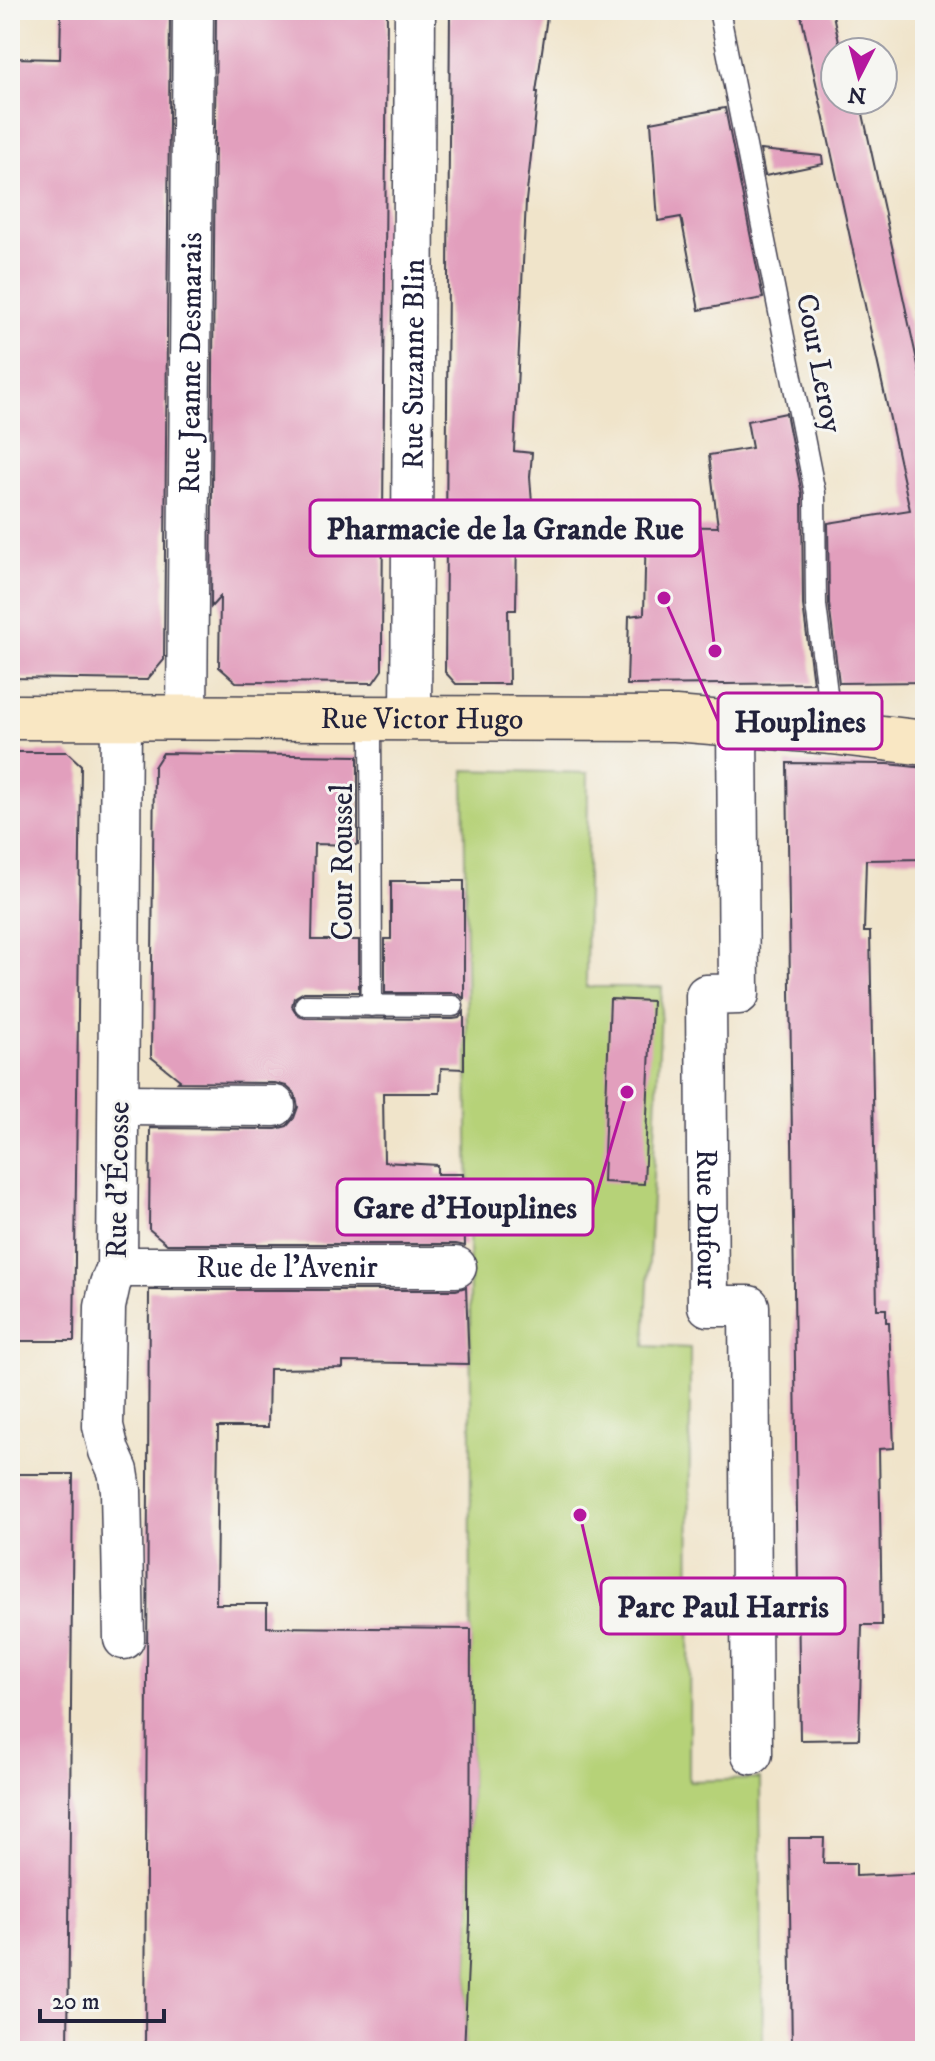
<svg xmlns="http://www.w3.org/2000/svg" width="935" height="2061" font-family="'IM FELL DW Pica',serif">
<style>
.green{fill:#b6d278;stroke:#6c7a5a;stroke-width:2}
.building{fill:#e29fbd}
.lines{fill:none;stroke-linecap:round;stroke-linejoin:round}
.lane-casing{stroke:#413f50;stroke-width:23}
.street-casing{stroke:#413f50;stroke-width:43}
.secondary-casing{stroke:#413f50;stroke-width:47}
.lane{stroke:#fff;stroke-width:20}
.street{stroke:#fff;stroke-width:40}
.secondary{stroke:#f9e7c3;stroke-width:44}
.labels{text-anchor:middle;stroke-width:6;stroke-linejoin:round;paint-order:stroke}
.street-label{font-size:30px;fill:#22223b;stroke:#f6f6f2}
.leader{fill:none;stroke:#b5179e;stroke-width:3}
.callout-dot{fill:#b5179e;stroke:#f6f6f2;stroke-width:3}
.callout{fill:#f6f6f2;stroke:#b5179e;stroke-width:3}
.callout-label{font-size:32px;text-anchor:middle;font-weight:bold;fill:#22223b}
</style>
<rect width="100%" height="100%" fill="#f6f6f2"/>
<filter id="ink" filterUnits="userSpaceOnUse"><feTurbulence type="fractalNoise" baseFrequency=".0125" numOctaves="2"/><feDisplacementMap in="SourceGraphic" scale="16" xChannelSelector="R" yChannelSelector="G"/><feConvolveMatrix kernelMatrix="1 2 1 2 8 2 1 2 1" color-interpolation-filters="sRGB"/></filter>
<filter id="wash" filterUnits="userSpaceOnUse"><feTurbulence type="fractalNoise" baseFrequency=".006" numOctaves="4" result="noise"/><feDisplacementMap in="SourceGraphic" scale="32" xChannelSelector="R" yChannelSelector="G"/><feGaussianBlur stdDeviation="1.8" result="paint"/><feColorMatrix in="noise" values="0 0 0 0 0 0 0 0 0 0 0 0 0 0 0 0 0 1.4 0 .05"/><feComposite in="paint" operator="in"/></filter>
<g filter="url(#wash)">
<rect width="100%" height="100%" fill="#f0e4ca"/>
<path class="green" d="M464,770l124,3 -2,214h76l-17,359 45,2 -1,433 71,-2 3,272h-299l6,-130 1,-520z"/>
<g id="blocks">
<g class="building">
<path d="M61,10h109l-6,650 -17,20 -137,-2v-620l50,1z"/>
<path d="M216,10l90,2 81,-2 -5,636v24l-9,13 -137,-1 -17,-15 1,-70 -9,10z"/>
<path d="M450,10h98l-12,82h2l-12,109 -12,250 18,2 -2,24 2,26 -7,-1v25l-8,-1 -1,84h-8l1,74h-53l-11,-12z"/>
<path d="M800,10h32l8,37 9,-2 1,7h-15v48h25l65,297v285l-86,1 -10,-79 -1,-81 82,-13z"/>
<path d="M725,108l38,190 -64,12 -18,-93 -23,4 -7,-99z"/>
<path d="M760,150l62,6 1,8 -58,12z"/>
<path d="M786,413l16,81 1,111 10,78 -186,2 2,-69 15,-2 2,-88 72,1 -9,-72 43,-7 -5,-27z"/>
<path d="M10,752h57l14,13 -7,576h-64z"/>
<path d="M163,753l195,3v89l-44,-1 -2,96h47v52h-55l-10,6 -2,8 6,10 7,2 148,1 6,-1 5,-6v57l-23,-1 -1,25h-57l1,69 53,3v9h26l2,72 -9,-2h-289l-18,-15 1,-101 126,1 11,-3 7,-8 4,-11 -3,-13 -9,-8 -11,-3 -97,-1 2,-2 -29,-23 3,-290z"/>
<path d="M787,763l101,1 37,4v91l-59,1 -2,72h6l7,377h9v13h3l5,126 -15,1 3,176h-20l-3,114 -59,1z"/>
<path d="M391,881h73v118l-4,-4 -7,-2h-68v-54h6z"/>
<path d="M610,999l42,2 -8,183 -41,-2z"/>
<path d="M466,1287l3,77 -126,-2v6l-74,1 -1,58h-50l-2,177h51v23l204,2 -1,292 -6,130h-319l4,-761h307z"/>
<path d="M14,1474h59l-5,577h-58v-495h3z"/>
<path d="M789,1838h35l-1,25h33v13l69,-3v178h-133z"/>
</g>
</g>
</g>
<g filter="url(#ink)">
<use href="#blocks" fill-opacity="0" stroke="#413f50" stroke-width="2"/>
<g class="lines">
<defs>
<g id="lane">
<path d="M719,10l96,483 1,112 16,127"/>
<path d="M371,717l1,289"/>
<path d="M305,1005l148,1"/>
</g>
<g id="street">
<path id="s1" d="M187,717l6,-707"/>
<path d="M121,718l-4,549 -7,17 -5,23 -2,119 6,25 9,20 3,19 3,149"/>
<path id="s2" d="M411,718l4,-708"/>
<path id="s3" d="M737,725l2,269 -33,1 2,311h41l3,448"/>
<path d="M119,1105l156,1"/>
<path id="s4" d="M117,1267h339"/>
</g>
<g id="secondary">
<path id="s5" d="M10,717l665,2 157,13 93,11"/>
</g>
</defs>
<use href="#lane" class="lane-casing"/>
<use href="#street" class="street-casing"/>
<use href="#secondary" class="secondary-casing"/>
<use href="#lane" class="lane"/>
<use href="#street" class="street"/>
<use href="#secondary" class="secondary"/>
</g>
</g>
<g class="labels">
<g class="street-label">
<text transform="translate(820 363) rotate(79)" y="10">Cour Leroy</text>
<text dy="10" stroke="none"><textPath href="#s1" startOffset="354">Rue Jeanne Desmarais</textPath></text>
<text dy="10" stroke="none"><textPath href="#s2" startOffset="354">Rue Suzanne Blin</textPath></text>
<text dy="10" stroke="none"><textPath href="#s5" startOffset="412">Rue Victor Hugo</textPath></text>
<text transform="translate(342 862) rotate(-90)" y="10">Cour Roussel</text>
<text transform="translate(117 1180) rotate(-89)" y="10">Rue d'Écosse</text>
<text dy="10" stroke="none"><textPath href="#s3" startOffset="526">Rue Dufour</textPath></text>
<text dy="10" stroke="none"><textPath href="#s4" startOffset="170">Rue de l'Avenir</textPath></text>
</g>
</g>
<path class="leader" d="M715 651L700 528M664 598L718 721M627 1092L593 1207M580 1515L601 1606"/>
<g class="callout-dot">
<circle cx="715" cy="651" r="8"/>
<circle cx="664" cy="598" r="8"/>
<circle cx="627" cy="1092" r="8"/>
<circle cx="580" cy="1515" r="8"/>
</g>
<g class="callout">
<rect x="310" y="500" width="390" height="56" rx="8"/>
<rect x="718" y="693" width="164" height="56" rx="8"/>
<rect x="337" y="1179" width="256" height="56" rx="8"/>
<rect x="601" y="1578" width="244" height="56" rx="8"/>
</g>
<g class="callout-label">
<text x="505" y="539">Pharmacie de la Grande Rue</text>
<text x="800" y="732">Houplines</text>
<text x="465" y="1218">Gare d'Houplines</text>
<text x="723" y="1617">Parc Paul Harris</text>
</g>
<rect width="935" height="2061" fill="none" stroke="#f6f6f2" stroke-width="40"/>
<g transform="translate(859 76) rotate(186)"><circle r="38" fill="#f6f6f2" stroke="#a1a1a9" stroke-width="2"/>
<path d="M0-6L14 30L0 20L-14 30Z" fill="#b5179e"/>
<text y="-12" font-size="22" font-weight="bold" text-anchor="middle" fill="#22223b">N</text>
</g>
<path d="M40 2009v12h124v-12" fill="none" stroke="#22223b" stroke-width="4"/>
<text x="52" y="2009" font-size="24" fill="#22223b" stroke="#f6f6f2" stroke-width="6" paint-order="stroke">20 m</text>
</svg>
